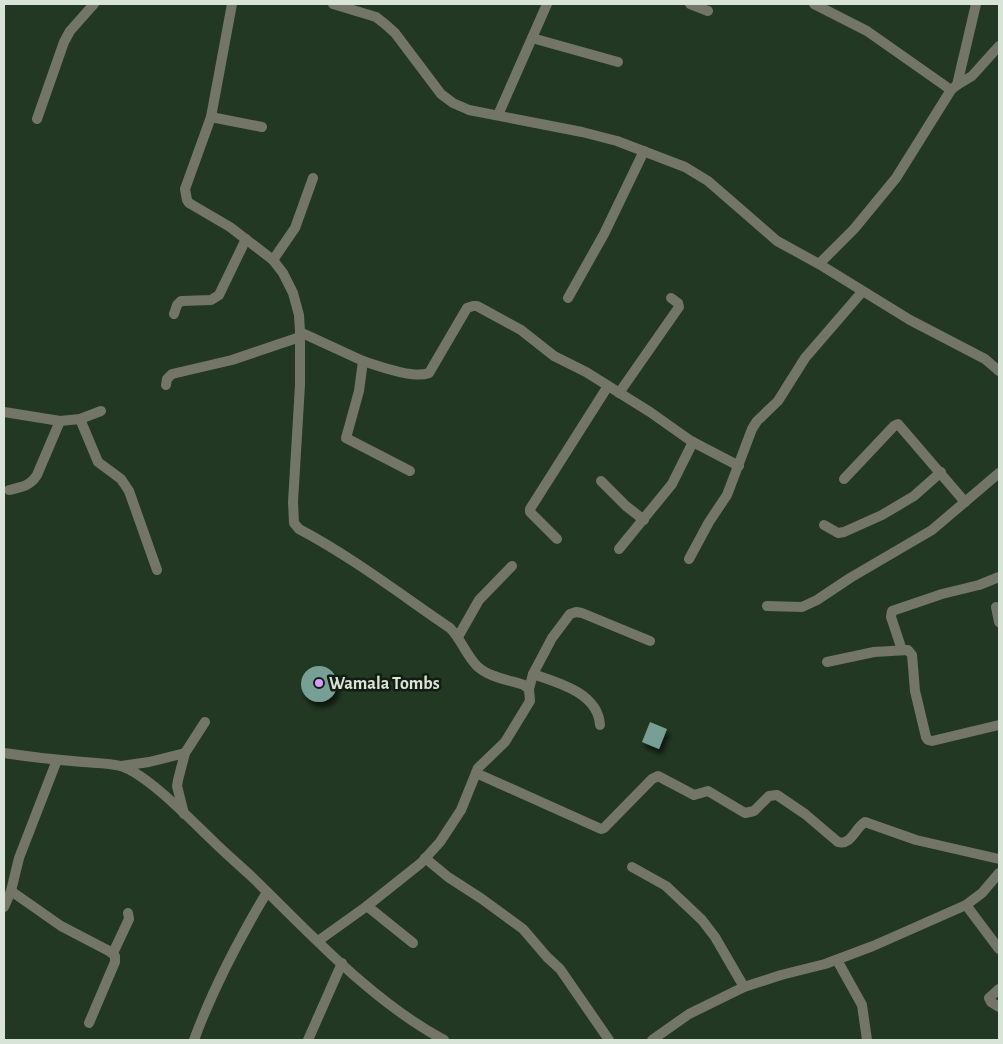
<svg xmlns="http://www.w3.org/2000/svg" width="1003" height="1044" font-family="'Alegreya Sans',sans-serif">
<style>
.building{fill:#779f95;filter:url(#shadow)}
.lines{fill:none;stroke-linecap:round;stroke-linejoin:round}
.street{stroke:#737567;stroke-width:10}
.poi-dot{fill:#d79bf9;stroke:#131c13;stroke-width:2}
.labels{text-anchor:middle;stroke-width:5;stroke-linejoin:round;paint-order:stroke}
.poi-label{font-size:18px;font-weight:bold;fill:#d7e4d7;stroke:#131c13;text-anchor:start}
</style>
<defs>
<filter id="shadow"><feDropShadow dx="3" dy="5.5" stdDeviation="2.5" flood-color="#0009"/></filter>
</defs>
<rect width="100%" height="100%" fill="#223823"/>
<g class="building">
<circle cx="319" cy="684" r="18"/>
<path d="M650,722l17,7 -8,20 -17,-7z"/>
</g>
<g class="lines">
<g class="street">
<path d="M232,4l-21,113 -26,72 2,11 2,3 41,24 43,33 10,13 10,20 6,22 1,17v53l-7,117 1,21 5,6c53,28 101,65 151,99 11,11 16,27 27,38 11,11 32,14 47,19l5,4"/>
<path d="M333,4l43,13 9,7 10,9 46,61 12,9 16,7 113,22 35,9 68,26 23,14 69,60 42,23 91,56 75,39 14,12"/>
<path d="M690,4l18,7"/>
<path d="M814,4l53,27 84,59"/>
<path d="M532,38l86,24"/>
<path d="M957,85l19,-81"/>
<path d="M498,115l49,-111"/>
<path d="M211,117l51,10"/>
<path d="M37,119l27,-77 6,-11 24,-27"/>
<path d="M273,260l22,-32 18,-50"/>
<path d="M819,264l35,-35 42,-51 55,-88 6,-5 15,-9 27,-30"/>
<path d="M568,298l36,-64 40,-83"/>
<path d="M174,314l3,-9 4,-4 30,-1 8,-5 27,-56"/>
<path d="M300,332l63,29 -4,30 -13,47 64,33"/>
<path d="M363,361c16,5 50,18 66,12l38,-65 6,-2h4l44,24 33,26 32,16 64,40 41,29 48,25"/>
<path d="M166,385l1,-6 5,-5 60,-14 68,-23"/>
<path d="M619,393l60,-86 -1,-4 -7,-5"/>
<path d="M4,412l56,9 20,-2 21,-8"/>
<path d="M80,419l18,43 23,17 8,12 28,79"/>
<path d="M844,479l50,-53 4,-2 67,78"/>
<path d="M601,481l25,25 18,14"/>
<path d="M9,490c13,-3 21,-4 28,-15l23,-54"/>
<path d="M824,525l14,8 6,-1 38,-17 32,-19 27,-24"/>
<path d="M557,539l-27,-27v-3l78,-123"/>
<path d="M619,549l53,-65 21,-42"/>
<path d="M689,559l20,-37 18,-27 25,-66 5,-8 21,-20 27,-43 57,-66"/>
<path d="M767,606l35,1 15,-7 33,-22 82,-48 67,-57"/>
<path d="M996,607l3,15"/>
<path d="M458,637l21,-37 33,-34"/>
<path d="M902,650l-11,-33 1,-6 50,-17 37,-9 20,-8"/>
<path d="M827,662l47,-10 34,-2 4,5 3,36 11,46 2,3 4,1 67,-16"/>
<path d="M533,674c26,9 65,19 67,51"/>
<path d="M4,753c26,4 52,7 79,9 12,1 26,1 38,4 27,9 69,53 91,74 12,12 26,24 39,36 60,58 119,124 193,164"/>
<path d="M121,766l28,-4 36,-9"/>
<path d="M476,773l125,56 3,-1 48,-49 6,-3 36,19 14,-4 37,22 9,-2 15,-15 8,-1 28,19 33,28c13,4 17,-14 27,-20l51,18 83,19"/>
<path d="M184,814l-7,-28 1,-6 7,-27 20,-31"/>
<path d="M425,858l23,19 34,22 41,30 24,28 13,12 49,71"/>
<path d="M632,867l34,19 36,34 13,17 29,50"/>
<path d="M11,891l50,35 48,25 6,5v6l-26,61"/>
<path d="M966,905l33,44"/>
<path d="M367,906l46,37"/>
<path d="M4,907l7,-16 8,-33 38,-98"/>
<path d="M318,941l49,-35 54,-43 19,-21 21,-32 17,-42 27,-26 25,-41 -1,-12 4,-15 19,-36 18,-24 6,-2 6,1 68,28"/>
<path d="M113,953l16,-34 -1,-6"/>
<path d="M837,960l25,45 5,35"/>
<path d="M999,989l-10,9 2,4 8,5"/>
<path d="M194,1040c19,-52 45,-101 73,-148"/>
<path d="M308,1040l34,-77"/>
<path d="M652,1040l37,-26 55,-27 37,-12 44,-11 48,-18 93,-41 16,-12 17,-20"/>
</g>
</g>
<circle class="poi-dot" cx="319" cy="683" r="5"/>
<g class="labels">
<g class="poi-label">
<text x="329" y="689">Wamala Tombs</text>
</g>
</g>
<rect width="1003" height="1044" fill="none" stroke="#d7e4d7" stroke-width="10"/>
</svg>
